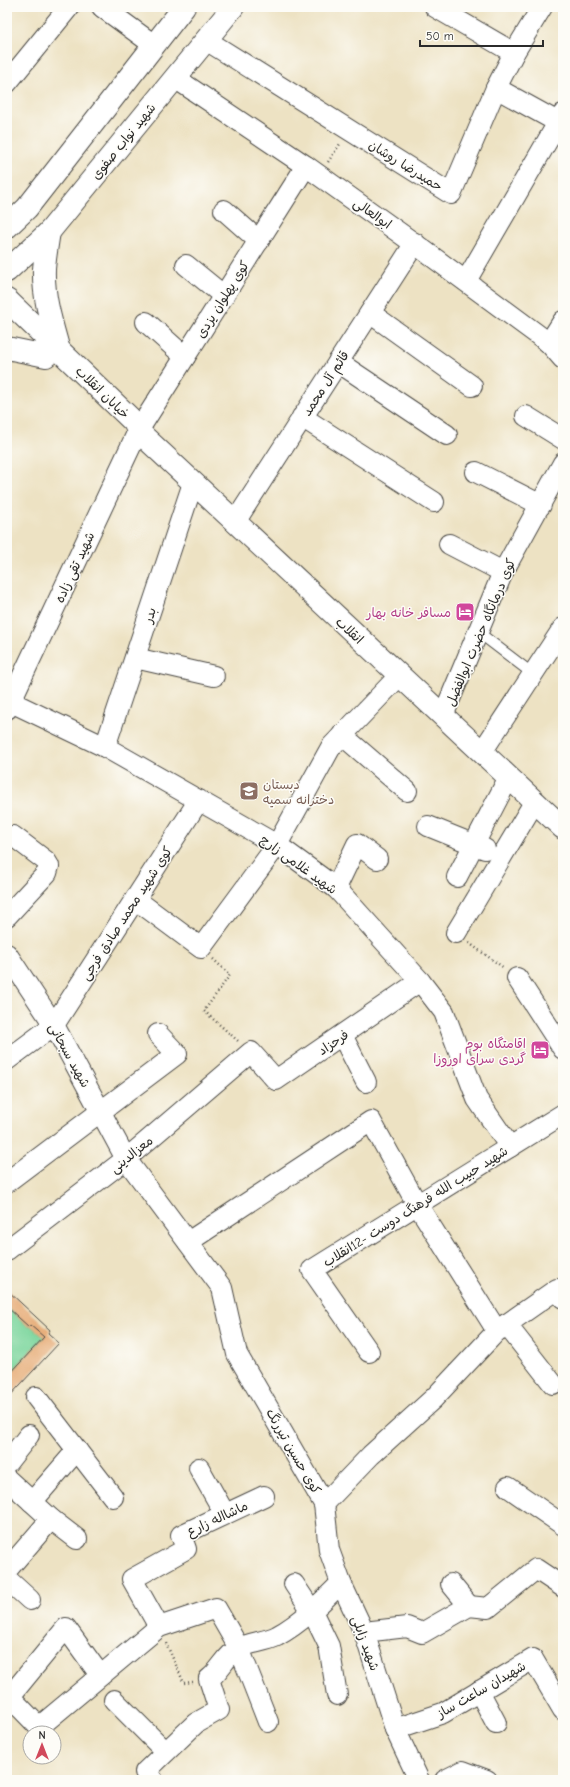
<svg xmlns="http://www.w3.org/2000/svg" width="570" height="1787" font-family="'Comic Neue','Playpen Sans Arabic',sans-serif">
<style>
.green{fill:#7bd69d;stroke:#538064}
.building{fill:#e7af7c}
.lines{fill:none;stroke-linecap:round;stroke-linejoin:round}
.lane-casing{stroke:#484642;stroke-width:12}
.street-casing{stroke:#484642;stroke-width:22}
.secondary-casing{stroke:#484642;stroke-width:24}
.path{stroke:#484642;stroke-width:2.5;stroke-dasharray:1 3;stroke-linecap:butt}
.lane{stroke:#fff;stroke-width:10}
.street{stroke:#fff;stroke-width:20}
.secondary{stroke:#fff;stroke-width:22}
.labels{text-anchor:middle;stroke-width:3;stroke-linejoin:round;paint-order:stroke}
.street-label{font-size:13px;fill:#2b2b2b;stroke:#fdfcf7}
.hotel-label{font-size:13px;fill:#b23c85;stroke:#fdfcf7;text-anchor:end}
.education-label{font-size:13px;fill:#785e54;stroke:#fdfcf7;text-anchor:start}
</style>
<rect width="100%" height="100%" fill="#fdfcf7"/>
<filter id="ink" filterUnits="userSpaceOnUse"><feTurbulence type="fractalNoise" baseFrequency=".025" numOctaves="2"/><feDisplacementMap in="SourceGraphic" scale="8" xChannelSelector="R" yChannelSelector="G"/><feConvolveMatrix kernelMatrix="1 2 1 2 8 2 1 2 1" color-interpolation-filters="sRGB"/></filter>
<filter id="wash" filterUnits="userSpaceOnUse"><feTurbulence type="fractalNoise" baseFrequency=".012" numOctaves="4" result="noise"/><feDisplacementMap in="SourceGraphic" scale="16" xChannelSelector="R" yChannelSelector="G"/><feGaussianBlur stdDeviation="0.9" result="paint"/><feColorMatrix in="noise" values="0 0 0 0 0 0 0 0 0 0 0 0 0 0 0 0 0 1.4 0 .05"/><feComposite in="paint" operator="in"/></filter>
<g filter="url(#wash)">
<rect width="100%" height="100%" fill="#ede2c3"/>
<path class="green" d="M7,1307l22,20 1,-2 14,12 -37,40z"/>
<g id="blocks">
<path class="building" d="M7,1290l43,40 -2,3 11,10 -52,56v-22l37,-40 -14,-12 -1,2 -22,-20z"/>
</g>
</g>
<g filter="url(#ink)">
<use href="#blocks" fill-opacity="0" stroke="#484642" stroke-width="1"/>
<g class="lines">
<defs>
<path id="lane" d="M478,632l55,42"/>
<g id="street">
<path d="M102,7l52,38"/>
<path d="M435,7l79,46"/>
<path d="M206,40l245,154 45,-106 18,-35 28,-46"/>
<path d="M175,78l131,88 116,83 127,94 14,16"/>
<path d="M7,83l62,-76"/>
<path d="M496,88l67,37"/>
<path d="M224,210l35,31"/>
<path d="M186,265l38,31"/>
<path d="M466,281l97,-167"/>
<path d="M370,313l102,73"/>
<path d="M146,322l39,35"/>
<path d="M549,343l14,-22"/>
<path d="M338,362l109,73"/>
<path d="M526,416l37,23"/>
<path d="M302,417l132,85"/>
<path d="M476,472l65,33"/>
<path d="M235,522l180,-279"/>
<path d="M449,544l54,28"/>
<path d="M135,658l79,18"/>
<path d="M7,700l98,47 172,98 59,43 84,93 24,31 33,87 33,48"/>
<path d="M7,709l131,-278 168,-265"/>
<path d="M443,716l60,-144 60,-109"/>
<path d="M342,735l65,56"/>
<path d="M105,747l88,-264"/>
<path d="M482,752l81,-124"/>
<path d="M428,826l57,23"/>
<path d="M457,877l52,-100"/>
<path d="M336,888l21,-44 20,15"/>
<path d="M135,899l66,49 76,-103 54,-98 69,-72"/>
<path d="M7,916l40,-43 2,-7 -3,-5 -33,-25"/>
<path d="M456,933l79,-132"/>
<path d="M7,954l47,71 72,134 96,129 15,66 87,150 47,-49 63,-57 63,-67 60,-42 6,9"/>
<path d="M517,978l46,71"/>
<path d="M342,1035l24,47"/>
<path d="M7,1060l47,-35 145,-225"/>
<path d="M7,1182l170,-128 -19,-20"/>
<path d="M188,1242l183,-121 46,83 80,127"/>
<path d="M7,1250l119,-91 125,-107 25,28 144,-99"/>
<path d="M506,1324l47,60"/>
<path d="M369,1352l-57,-82 251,-156"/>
<path d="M36,1397l77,100"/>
<path d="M7,1463l22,-28"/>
<path d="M199,1468l26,46"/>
<path d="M7,1479l44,40 26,20"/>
<path d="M508,1487l55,38"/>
<path d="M32,1502l45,-52"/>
<path d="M324,1504l5,46 12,33 23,49 31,97 24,51"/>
<path d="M7,1570l44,-51"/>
<path d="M7,1579l23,21"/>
<path d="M294,1584l18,27 17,35 8,49"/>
<path d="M451,1584l18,22"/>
<path d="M159,1627l-27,-48 54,-30 -5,-14 83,-39"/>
<path d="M364,1632l43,-5 15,6 47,-27 19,2 48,-39 27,18"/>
<path d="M479,1691l17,32"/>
<path d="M7,1694l32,33 120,-100 57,-19 23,40 29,74"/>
<path d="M7,1700l59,-72 34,47"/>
<path d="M114,1700l51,51"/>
<path d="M395,1729l48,-16 90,-54 30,51"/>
<path d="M153,1780l-8,-8 51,-49 23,-13 -10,-31c11,-8 17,-24 30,-31 11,-6 26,-6 38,-12 24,-13 45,-34 64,-53"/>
<path d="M445,1780l18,-9 24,9"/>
</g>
<g id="secondary">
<path d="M7,227l20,-19 157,-201"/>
<path d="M49,232c-2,12 -4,25 -5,37 -1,27 7,53 14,78"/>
<path d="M7,271l42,-39 184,-225"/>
<path d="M7,300l127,122 4,9 425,397"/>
<path d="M7,348l39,8"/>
</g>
</defs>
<use href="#lane" class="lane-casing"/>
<use href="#street" class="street-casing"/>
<use href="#secondary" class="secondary-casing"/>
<g class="path">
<path d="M328,162l12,-18"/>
<path d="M469,943l35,25"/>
<path d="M213,959l17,16 -26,36 34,30"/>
<path d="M166,1643l18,40 9,-1"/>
</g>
<use href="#lane" class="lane"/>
<use href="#street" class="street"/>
<use href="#secondary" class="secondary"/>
</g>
</g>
<defs>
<symbol id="hotel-square" viewBox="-11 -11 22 22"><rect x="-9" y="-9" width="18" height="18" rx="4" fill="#d1479c" stroke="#fdfcf7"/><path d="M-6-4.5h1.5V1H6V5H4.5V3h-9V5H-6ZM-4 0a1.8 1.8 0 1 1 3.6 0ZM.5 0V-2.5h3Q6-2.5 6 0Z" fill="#fff"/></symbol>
<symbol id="school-square" viewBox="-11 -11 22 22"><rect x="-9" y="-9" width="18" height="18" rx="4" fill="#8d6e63" stroke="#fdfcf7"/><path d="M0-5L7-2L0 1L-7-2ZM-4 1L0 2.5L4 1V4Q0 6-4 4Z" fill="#fff"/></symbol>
</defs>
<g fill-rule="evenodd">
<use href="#hotel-square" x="454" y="601" width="22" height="22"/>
<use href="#school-square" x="238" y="780" width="22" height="22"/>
<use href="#hotel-square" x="529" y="1039" width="22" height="22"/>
</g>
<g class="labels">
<g class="street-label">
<text transform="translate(123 141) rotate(-51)" y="5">شهید نواب صفوی</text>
<text transform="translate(406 165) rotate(32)" y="5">حمیدرضا روشان</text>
<text transform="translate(373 213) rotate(35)" y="5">ابوالعالی</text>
<text transform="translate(222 299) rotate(-58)" y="5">کوی پهلوان یزدی</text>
<text transform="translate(325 383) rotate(-57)" y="5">قائم آل محمد</text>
<text transform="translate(103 392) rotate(44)" y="5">خیابان انقلاب</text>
<text transform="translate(74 567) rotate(-65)" y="5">شهید تقی زاده</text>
<text transform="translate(149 615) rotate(-72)" y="5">بدر</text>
<text transform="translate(350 630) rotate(43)" y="5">انقلاب</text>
<text transform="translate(480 632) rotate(-67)" y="5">کوی درمانگاه حضرت ابوالفضل</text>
<text transform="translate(299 864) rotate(36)" y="5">شهید غلامی زارچ</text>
<text transform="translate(126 913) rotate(-57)" y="5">کوی شهید محمد صادق فرجی</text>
<text transform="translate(333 1042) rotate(-34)" y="5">فرحزاد</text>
<text transform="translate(70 1055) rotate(61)" y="5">شهید سبحانی</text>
<text transform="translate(131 1154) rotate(-39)" y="5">معزالدینی</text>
<text transform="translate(415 1206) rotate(-32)" y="5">شهید حبیب الله فرهنگ دوست -12انقلاب</text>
<text transform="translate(294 1451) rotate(60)" y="5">کوی حسین تیررنگ</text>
<text transform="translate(217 1518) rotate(-25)" y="5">ماشااله زارع</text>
<text transform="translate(366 1643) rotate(70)" y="5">شهید زابلی</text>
<text transform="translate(481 1689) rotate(-30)" y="5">شهیدان ساعت ساز</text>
</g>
<g class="hotel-label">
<text x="451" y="617">مسافر خانه بهار</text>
<text x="526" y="1048">اقامتگاه بوم<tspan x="526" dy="15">گردی سرای اوروزا</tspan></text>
</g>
<g class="education-label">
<text x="263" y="789">دبستان<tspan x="263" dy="15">دخترانه سمیه</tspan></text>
</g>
</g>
<rect width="570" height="1787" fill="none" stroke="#fdfcf7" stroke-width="24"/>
<g transform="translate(42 1745)"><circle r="19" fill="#fdfcf7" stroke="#a9a8a5"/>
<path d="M0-3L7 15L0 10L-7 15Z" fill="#d1495b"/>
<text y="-6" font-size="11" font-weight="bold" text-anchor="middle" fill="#2b2b2b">N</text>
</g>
<path d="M420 40v6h123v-6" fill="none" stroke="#2b2b2b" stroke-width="2"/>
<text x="426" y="40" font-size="12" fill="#2b2b2b" stroke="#fdfcf7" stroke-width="3" paint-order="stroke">50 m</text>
</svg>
